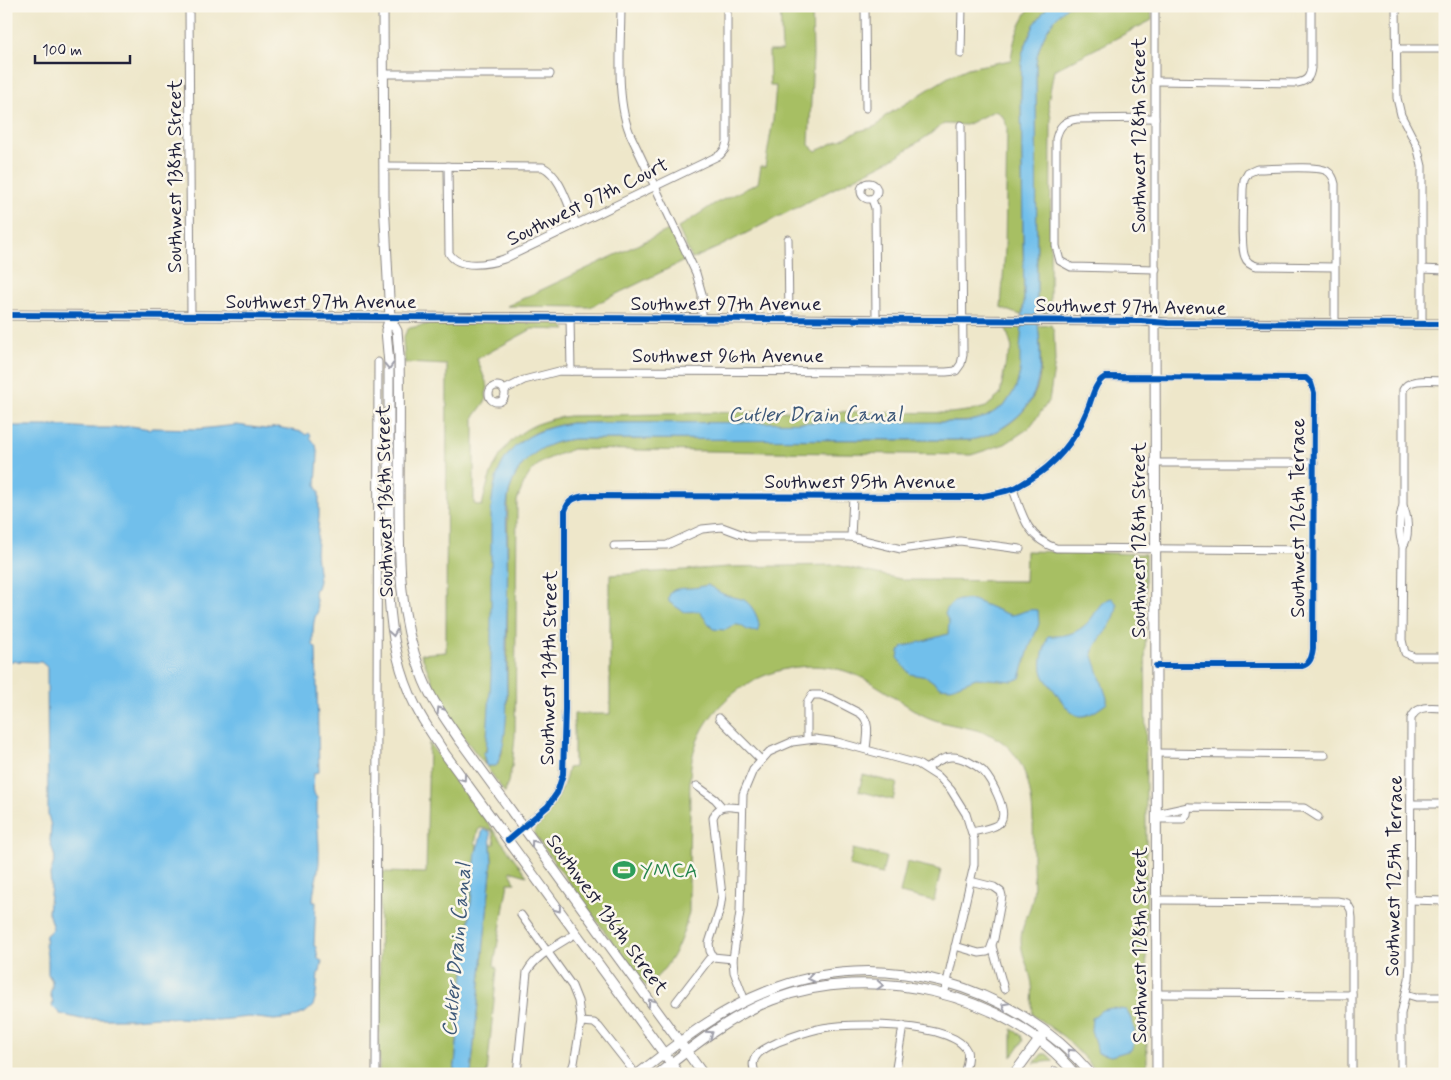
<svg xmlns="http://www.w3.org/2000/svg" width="1451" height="1080" font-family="Mynerve,sans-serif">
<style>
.green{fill:#a7bf64;stroke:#647050}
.water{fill:#71bfeb;stroke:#4a7093}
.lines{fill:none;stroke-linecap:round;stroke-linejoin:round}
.minor-casing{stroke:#888482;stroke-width:9}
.tertiary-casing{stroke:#888482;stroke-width:11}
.minor{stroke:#fff;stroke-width:7}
.tertiary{stroke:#fff;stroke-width:9}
.cycleway-casing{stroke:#fbf7ec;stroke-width:9}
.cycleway{stroke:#0057b8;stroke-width:6}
.oneway{stroke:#9c9ca7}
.labels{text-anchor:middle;stroke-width:5;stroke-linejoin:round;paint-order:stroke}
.street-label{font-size:20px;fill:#22223b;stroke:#fbf7ec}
.leisure-label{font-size:20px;fill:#27864d;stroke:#fbf7ec;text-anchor:start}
.water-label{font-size:21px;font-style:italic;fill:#3e5979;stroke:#fbf7ec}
</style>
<rect width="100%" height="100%" fill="#fbf7ec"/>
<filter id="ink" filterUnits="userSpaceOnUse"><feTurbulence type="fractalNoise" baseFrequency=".02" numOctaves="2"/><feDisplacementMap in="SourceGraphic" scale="10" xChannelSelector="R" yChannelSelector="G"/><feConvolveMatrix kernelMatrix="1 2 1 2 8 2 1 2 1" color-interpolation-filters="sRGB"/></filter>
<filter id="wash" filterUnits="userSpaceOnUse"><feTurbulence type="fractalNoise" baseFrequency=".0096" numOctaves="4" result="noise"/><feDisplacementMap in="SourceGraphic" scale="20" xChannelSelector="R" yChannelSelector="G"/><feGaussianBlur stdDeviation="1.12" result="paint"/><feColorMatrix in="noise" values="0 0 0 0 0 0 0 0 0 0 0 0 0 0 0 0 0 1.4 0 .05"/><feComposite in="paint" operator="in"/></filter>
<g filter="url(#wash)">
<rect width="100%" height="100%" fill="#eee7ca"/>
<g class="green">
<path d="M780,6h32l1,49 -4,90 7,6 43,-20 12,-3 7,-3 6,-8 66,-41 18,-8 43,-8c2,-20 8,-37 20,-54h17l-14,19 -12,29 -1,40 3,206 -2,15 -5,-1 -16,-6 4,-59 2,-121c-2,-9 -4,-14 -13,-17l-28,14 -22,-1 -5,3 -10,8 -35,23 -175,89 -27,12 -14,-31 36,-24 44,-21 3,-17 4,1 8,-47 3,-34h-6l-1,-35h13z"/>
<path d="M1068,6h83l1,14 -98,50 -6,32 3,16 -1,190 -6,7h-7l-1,-252c3,-23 14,-42 32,-57z"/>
<path d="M671,229l15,31 -96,47 -83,-1z"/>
<path d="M477,322h80l5,2 4,6 -34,-1 -55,30 11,28 -2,7 1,5 -13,18v87l8,2c11,-53 32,-83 87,-90l223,-5 158,2 25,-3 11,-3 14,-12 6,-34 6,-13 -7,-23 17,1 -2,46 -4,16 -11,17 -19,12 -12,4 -59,2h-344c-35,7 -41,9 -65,35l-18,272 -2,22 -3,1 2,12 -26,-34 -21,-36 -17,-41 25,-2 1,-287 -42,-2 -2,-24 4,-9 3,-2 24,-5z"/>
<path d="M1051,325l3,7 1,30 -6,39 -20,27 -24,16 -34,11 -398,-6c-35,13 -43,15 -56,52l-2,235 -3,31 -7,26 -19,-27 11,-1 5,-12 5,-53 1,-201c6,-36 29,-56 66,-60l396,1c30,-6 56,-23 67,-52 6,-16 3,-46 1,-62z"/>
<path d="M1026,551l119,3 2,520h-47l-36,-37 -31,-22c-2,-12 1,-24 -2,-36 -3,-14 -10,-25 -10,-39 0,-14 8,-26 11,-39 3,-13 1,-28 1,-41 0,-34 3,-68 -14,-99 -24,-41 -66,-28 -100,-48 -24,-14 -47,-34 -74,-42 -66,-20 -144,24 -154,94 -2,16 -1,33 -1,49 -1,33 -1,65 -1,98 -7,29 -18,56 -43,74l-17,-21 -95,-131 1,-5c16,-20 29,-36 33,-61l6,-1v-53h36v-139l119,-8 107,-2 69,15 120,1z"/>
<path d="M429,743l98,133 -17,-5 5,12h-7l-14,82 3,4 -10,105h-16l21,-212 -1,-18h4l-3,-14 -11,-2 -3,2 -3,13 2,1 -23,230h-75l1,-202 46,1z"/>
<path d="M863,775l34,8 -4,17 -34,-9z"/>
<path d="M853,849l33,8 -4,17 -33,-8z"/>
<path d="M907,862l34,8 -7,31 -34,-8z"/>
<path d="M1012,1029l9,6 2,6 -11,16z"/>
<path d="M1042,1054h5l7,7 -20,2z"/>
</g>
<g class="water">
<path d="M1048,6h20c-18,15 -29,34 -32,57l1,252c4,38 10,80 -25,106 -13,10 -26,16 -42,19l-396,-1c-29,3 -53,18 -63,47 -7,20 -4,43 -4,64 1,31 0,63 -1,95 0,35 5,87 -9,120l-1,1h-10l-3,-14h3l5,-75v-164c2,-56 26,-81 80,-90l395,-1 20,-5 19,-12 11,-17 4,-16v-22l4,-50 -3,-206 1,-40 12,-29z"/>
<path d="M237,425l28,4 12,-2 25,5 4,3 3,-2 2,2 -1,2 6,8 2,10 -2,30 3,7v25l-3,36 3,28 -2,7 -3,2 4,21c-6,8 -5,25 -5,34l3,3 3,124 -5,1c0,7 -3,19 3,25 -1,21 3,43 2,64 -1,14 -6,26 -6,40h3l-2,44 2,1 2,12 4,2 -2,11 -2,1 -2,22 -3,11 -7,6 -14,6 -18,2 -25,-3 -31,3 -60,-3 -26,2h-51l-21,-5 -8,-8 1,-4 -3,-9 2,-5v-7l-4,-7v-13l-3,-17 1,-9 7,-6 -5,-17 3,-26 -1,-11 5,-17 -5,-17 1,-15 -3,-11 -1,-148 -6,-5 -35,-1v-235h58l24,2h25l18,-2 19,3 2,-1 47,1z"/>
<path d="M708,585c5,2 8,6 13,8 7,4 16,4 23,7 9,5 17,22 15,31 -17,4 -16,-15 -34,-1l-12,-1 -14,-18 -15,1 -15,-10c-2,-16 12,-13 23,-14 5,0 10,-2 16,-3z"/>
<path d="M1112,598l5,6c0,19 -18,32 -25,49l15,45v5c-27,21 -33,16 -51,-10 -4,-6 -11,-13 -13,-19 -4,-11 1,-24 4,-34l1,-4c18,1 31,-3 43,-17 7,-9 8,-18 21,-21z"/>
<path d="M959,600h14l37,15c11,0 14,-7 28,-5l1,14 -9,22 -10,32 -7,3 -37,-3 -25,10 -11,-1 -13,-10 -17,-3 -12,-15 1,-8 4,-4 45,-13 1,-12 -4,-8c3,-8 5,-11 14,-14z"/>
<path d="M483,830l7,1 2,31 -21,212h-17l22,-222z"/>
<path d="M1112,1008l14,2c8,12 12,27 5,40l-20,6 -13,-3 -7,-23 1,-12 10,-8z"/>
</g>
</g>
<g filter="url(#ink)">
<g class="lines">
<defs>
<g id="minor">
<path d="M189,6l2,310"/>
<path d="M621,6c0,39 -6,96 10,130l65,137 6,21v25"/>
<path d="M865,6l1,102"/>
<path d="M1155,6v316"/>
<path d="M1396,6l1,92 4,17 16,31 5,20v158"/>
<path d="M1396,49h49"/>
<path d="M961,54l1,-48"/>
<path d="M383,74h167"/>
<path d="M1155,81l142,2c10,-2 13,-6 14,-15v-62"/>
<path d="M1155,118l-78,1c-13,2 -18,7 -21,20v107l4,15 11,6 85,2"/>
<path d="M384,166l159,1c18,9 25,39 33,56"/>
<path d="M448,166l1,87c9,17 41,11 55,6l216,-104 5,-6 2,-7v-136"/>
<circle cx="869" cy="191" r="8"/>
<path d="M872,199l3,9 1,112"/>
<path d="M788,239l1,80"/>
<path d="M1422,269l23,1"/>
<path d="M570,318l1,53"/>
<path d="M1335,324v-140c-1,-5 -3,-10 -8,-13 -12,-6 -55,-2 -70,-2l-9,4 -4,7 -1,9c0,14 -3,58 2,68 2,6 7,8 12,9l78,1"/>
<path d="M1445,381c-13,0 -36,-4 -42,9v116c-4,11 -5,29 0,40l-1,94 3,13 9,4h31"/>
<circle cx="497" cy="394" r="8"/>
<path d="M504,390l20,-10 35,-9 387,1 10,-1 5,-7 2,-9 -2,-230"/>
<path d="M1156,463h158"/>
<path d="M1013,489c9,26 15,50 43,59l258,2"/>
<path d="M1403,506c5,10 7,31 0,40"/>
<path d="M851,537l2,-40"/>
<path d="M614,546l53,-1 35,-16 20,-2 27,10h102l50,12 59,-8 60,8"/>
<path d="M719,718l42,42"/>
<path d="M807,739v-36l5,-8h8l12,4 29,15c10,8 6,24 5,35"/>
<path d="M1156,753l169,2"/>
<path d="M927,768c7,-4 15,-11 24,-11 10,-1 25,8 32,14 8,9 25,39 18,50 -4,7 -21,9 -29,11"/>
<path d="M697,786l18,13 7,8"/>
<path d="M1411,804h34"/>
<path d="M1156,814l32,-7 116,1 14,9"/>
<path d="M1157,819h26l4,-5 1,-7"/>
<path d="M508,840l40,-34 9,-13 6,-19 2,-65v-198c3,-11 10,-14 21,-15l392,1c11,-2 23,-4 34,-8 6,-2 11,-6 17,-9 27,-16 45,-38 57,-67 6,-12 7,-29 19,-36l201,1 5,5 3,10 -1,256c-1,8 -3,15 -11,17h-146"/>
<path d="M1157,900l180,1 10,2 4,7 1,8v156"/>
<path d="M1410,900l35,1"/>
<path d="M521,915l51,71 6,15 3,21 -7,41 -4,11"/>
<path d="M955,946l24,7 8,-1 3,-2 4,-11 8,-43 -1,-4 -7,-5 -24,-6"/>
<path d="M992,946l12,43"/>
<path d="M713,957l-3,-6 -1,-8 11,-34 2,-14 -9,-77c5,-15 16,-11 29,-10"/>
<path d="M1157,994l195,1"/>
<path d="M1406,994l10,3h29"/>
<path d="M745,1001l-11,-29 -1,-13 7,-47 3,-118 10,-24 16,-18 23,-10 23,-3 22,3 81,22 22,14 11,12 15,24 8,26v25l-30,130"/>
<path d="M676,1002l33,-43 4,-2 20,2"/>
<path d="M581,1022l13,1 5,4 33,42"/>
<path d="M376,1074l2,-712"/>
<path d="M517,1074l10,-102c10,-18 33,-28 49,-39"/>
<path d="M756,1074c-10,-18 9,-26 22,-32 13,-5 26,-10 40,-13 28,-7 136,-8 149,22 2,7 -1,16 -3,23"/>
<path d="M895,1074l8,-48"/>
<path d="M1055,1074v-3"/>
<path d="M1401,1074v-60l8,-35 1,-16 1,-244c5,-15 21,-11 34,-11"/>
</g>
<g id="tertiary">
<path d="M383,6l1,195 6,117 -4,12 3,34v230c2,39 9,78 27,113 8,16 19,31 29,47l234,320"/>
<path d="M6,315l1135,6 27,2 277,1"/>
<path d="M390,318l7,13 2,24c1,49 0,97 0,145 0,61 0,116 22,173 8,24 24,45 38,66l244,335"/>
<path d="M1155,322l2,752"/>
<path d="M638,1074c41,-32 81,-64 130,-83 111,-46 246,-7 323,83"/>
<path d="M658,1074c35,-28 72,-58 114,-74 98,-38 235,-8 303,74"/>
<path d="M1014,1074l28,-38"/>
</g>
</defs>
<use href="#minor" class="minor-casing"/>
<use href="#tertiary" class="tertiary-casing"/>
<use href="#minor" class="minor"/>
<use href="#tertiary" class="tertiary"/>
<defs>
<g id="cycleway">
<path d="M6,315l1135,6 27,2 277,1"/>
<path d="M508,840l40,-34 9,-13 6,-19 2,-65v-198c3,-11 10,-14 21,-15l392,1c11,-2 23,-4 34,-8 6,-2 11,-6 17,-9 27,-16 45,-38 57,-67 6,-12 7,-29 19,-36l201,1 5,5 3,10 -1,256c-1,8 -3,15 -11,17h-146"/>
</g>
</defs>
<use href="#cycleway" class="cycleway-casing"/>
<use href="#cycleway" class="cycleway"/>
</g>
<defs><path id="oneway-chevron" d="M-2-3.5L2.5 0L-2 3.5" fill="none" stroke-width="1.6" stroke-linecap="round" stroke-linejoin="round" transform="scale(1.25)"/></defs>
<g class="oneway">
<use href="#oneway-chevron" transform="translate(389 366) rotate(88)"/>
<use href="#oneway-chevron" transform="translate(393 633) rotate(81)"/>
<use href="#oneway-chevron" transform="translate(440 710) rotate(-122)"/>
<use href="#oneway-chevron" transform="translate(463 778) rotate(54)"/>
<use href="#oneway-chevron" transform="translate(534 843) rotate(-126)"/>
<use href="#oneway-chevron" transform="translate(558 909) rotate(54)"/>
<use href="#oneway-chevron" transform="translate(811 978) rotate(168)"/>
<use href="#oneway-chevron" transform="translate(880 985) rotate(2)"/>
<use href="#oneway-chevron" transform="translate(651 1002) rotate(-127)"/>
<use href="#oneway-chevron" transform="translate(1005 1006) rotate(-152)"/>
<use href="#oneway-chevron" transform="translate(710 1034) rotate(-34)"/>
<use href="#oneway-chevron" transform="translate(1070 1052) rotate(-136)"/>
</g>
</g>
<defs>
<symbol id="stadium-bare" viewBox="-9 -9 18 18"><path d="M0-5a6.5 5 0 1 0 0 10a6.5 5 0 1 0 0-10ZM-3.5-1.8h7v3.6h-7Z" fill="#2e9e5b" stroke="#fbf7ec" stroke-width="2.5" paint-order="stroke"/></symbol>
</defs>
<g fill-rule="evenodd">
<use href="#stadium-bare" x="608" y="854" width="32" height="32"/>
</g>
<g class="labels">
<g class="street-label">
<text transform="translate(1138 135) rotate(-90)" y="7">Southwest 128th Street</text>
<text transform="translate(174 176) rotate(-90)" y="7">Southwest 138th Street</text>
<text transform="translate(587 201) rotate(-26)" y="7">Southwest 97th Court</text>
<text x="321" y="308">Southwest 97th Avenue</text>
<text x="726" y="310">Southwest 97th Avenue</text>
<text transform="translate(1131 306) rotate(1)" y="7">Southwest 97th Avenue</text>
<text x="728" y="362">Southwest 96th Avenue</text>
<text x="860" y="488">Southwest 95th Avenue</text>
<text transform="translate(384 501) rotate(-91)" y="7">Southwest 136th Street</text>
<text transform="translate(1297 518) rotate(-90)" y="7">Southwest 126th Terrace</text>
<text transform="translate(1138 540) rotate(-90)" y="7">Southwest 128th Street</text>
<text transform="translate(548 668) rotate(-89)" y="7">Southwest 134th Street</text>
<text transform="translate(1393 876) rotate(-89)" y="7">Southwest 125th Terrace</text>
<text transform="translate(608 914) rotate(54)" y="7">Southwest 136th Street</text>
<text transform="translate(1139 945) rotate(-90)" y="7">Southwest 128th Street</text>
</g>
<g class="leisure-label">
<text x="640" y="877">YMCA</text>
</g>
<g class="water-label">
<text x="815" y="421">Cutler Drain Canal</text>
<text transform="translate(456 950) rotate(-85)" y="7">Cutler Drain Canal</text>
</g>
</g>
<rect width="1451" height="1080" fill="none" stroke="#fbf7ec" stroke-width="25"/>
<path d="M35 55v8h95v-8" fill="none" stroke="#22223b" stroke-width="2.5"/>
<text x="42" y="55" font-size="15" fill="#22223b" stroke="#fbf7ec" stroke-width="4" paint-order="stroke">100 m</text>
</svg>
